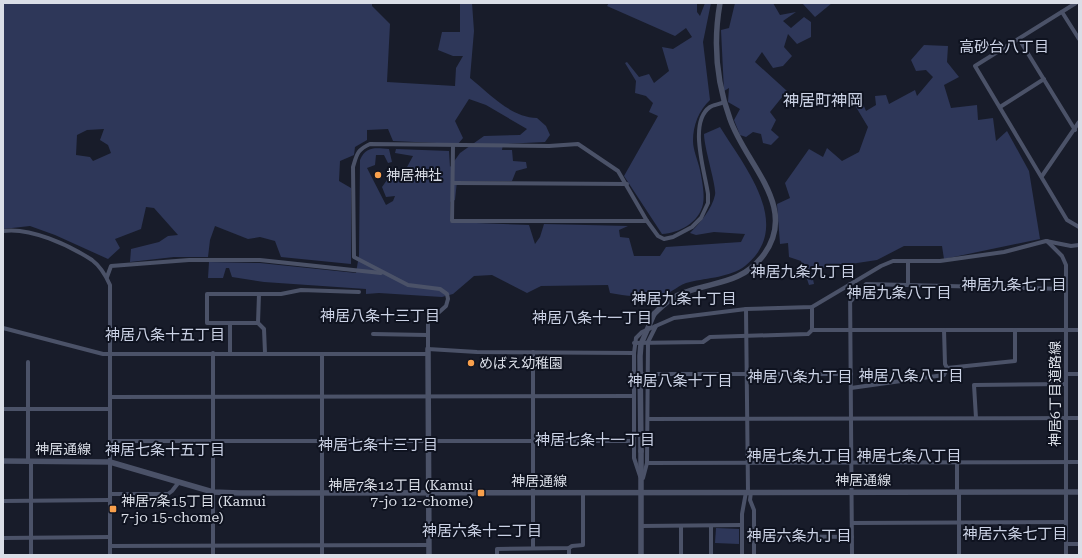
<svg xmlns="http://www.w3.org/2000/svg" width="1082" height="558" font-family="'Roboto Serif','Noto Sans JP',serif">
<style>
.green{fill:#2e3759;fill-rule:evenodd}
.lines{fill:none;stroke-linecap:round;stroke-linejoin:round}
.minor{stroke:#4b5268;stroke-width:4}
.tertiary{stroke:#4b5268;stroke-width:5.5}
.tertiary-bridge{stroke:#4b5268;stroke-width:5.5}
.poi-dot{fill:#f9a04c;stroke:#0f1320;stroke-width:1.5}
.labels{text-anchor:middle;stroke-width:4;stroke-linejoin:round;paint-order:stroke}
.poi-label{font-size:14px;fill:#dadee7;stroke:#0f1320;text-anchor:start}
.street-label{font-size:14px;fill:#dadee7;stroke:#0f1320}
.neighbourhood-label{font-size:15px;fill:#ccd3e6;stroke:#0f1320}
.quarter-label{font-size:16px;fill:#ccd3e6;stroke:#0f1320}
</style>
<rect width="100%" height="100%" fill="#181c2a"/>
<g class="green">
<path d="M3,3h369v3l18,18 -3,58 68,4 1,-18 7,-12h-10l-15,-6 4,-18h18v-29h12l2,28 -4,47c20,16 40,39 67,40l9,8 4,9 -5,7 -42,2 -1,6h10l1,11 13,1 1,6 -11,3 -4,10h-55l-2,19 -5,2v20l79,3 6,19 5,-7 4,-13 84,2 -9,4 1,7 9,1 5,18h26l6,-9 75,-5 4,-8 -31,-2 -18,3 -6,-2c10,-10 22,-24 25,-38 2,-8 -11,-47 -11,-61l16,-7c24,39 75,99 25,139 -14,11 -38,12 -55,16 -11,2 -18,11 -29,14 -5,2 -13,-1 -18,-1 -3,0 -6,1 -9,1 -8,0 -16,-2 -24,-3l-2,-8 -67,1 -14,7 -35,-18 -18,1 -21,18 -11,3 -63,-4 -13,1v-5l-102,-7 -32,-5 -3,-9h-3l-3,10h-15l1,-16 51,1 96,10 3,-18 1,-95c6,-14 15,-12 29,-11l3,13 -4,1 -4,-8h-8l-1,10 -8,3 19,37 7,-4 2,-5 -9,1 -4,-10 5,-7h13l13,-24 -18,-3 1,-4 53,2 1,16 10,-14 24,-17 36,-1 7,-6 -41,-24 -17,-6 -14,22 8,17 -5,6 -65,-3 -5,-12 -21,1v10l-12,7 -1,8 -14,6 -1,20 12,7v76l-70,-7 -6,-16 -15,-4 -12,2 -33,-13 -5,14 -2,17h-34l-44,5 1,-13 28,-7 9,-6 10,-1 -24,-27 -8,-1 -5,22 -26,10 5,9 -12,11 -53,-24 -25,-9 -27,3zM104,129l-4,11 8,5 3,8 -18,8 -3,-4 -14,-2 1,-20 10,-5z"/>
<path d="M609,3h88v9l3,4 5,-13h6l-8,39 7,58c-11,10 -17,25 -17,41 0,9 5,20 7,29 2,10 5,25 3,34 -4,19 -24,29 -41,30l-38,-58 34,-60 -9,-4 4,-9 -7,-7 -11,-3 1,-12 -11,-18 2,-1 12,15 10,-3 5,9 15,-12 -7,-24 11,2 19,-12 -6,-9 -11,8 -68,-30z"/>
<path d="M735,3h38l7,12 16,-3 -13,9 8,7 13,-11 7,5v15l-14,7 -9,-10 -4,13 8,9 -9,10 -10,2 -11,-16 -7,10 32,29 -17,21 6,8 -5,10 8,7 -8,8 -8,-2 -2,-9 -8,-2 -7,5 -6,-2 -6,-15 6,-11 -12,-7 1,-14 -5,3 -3,-61 8,-2z"/>
<path d="M802,3h30l-17,14z"/>
<path d="M924,45l24,1 -1,16 12,15 -15,8 7,23 26,-3 1,15 15,-2 3,23 11,-10 22,40 11,68 -96,20 -2,-13h-38l-27,14 -66,10 3,14 -5,1 -8,-24 -12,-4 -1,-14 -8,1 -3,-40 13,-6 -5,-15 24,-34 14,8 4,-9 15,13 17,-9 9,-25 -15,-25 8,-3 5,12 10,-6 -1,-9 11,-1 3,9 26,-14 2,6 16,-19 -7,-7 -10,1 -5,-11z"/>
<path d="M716,528l23,1v15l-24,-1z"/>
</g>
<g class="lines">
<g class="minor">
<path d="M1076,3l-101,63 92,154 12,7"/>
<path d="M1062,12l17,27"/>
<path d="M1019,39l56,91"/>
<path d="M1000,107l44,-28"/>
<path d="M453,146l-1,75h195"/>
<path d="M1042,176l37,-54"/>
<path d="M453,183l174,1"/>
<path d="M3,231c27,-4 66,14 89,29 8,6 14,16 18,25v270"/>
<path d="M1047,241l15,15 4,9v290"/>
<path d="M908,261v23"/>
<path d="M107,277l4,-11 78,-6h71l121,13"/>
<path d="M850,284l2,271"/>
<path d="M259,294l-1,29 6,6 1,24"/>
<path d="M851,301l15,-17 200,5"/>
<path d="M812,307v23h267"/>
<path d="M746,309l2,183"/>
<path d="M258,323h-51v-29h74l20,-4 58,2"/>
<path d="M3,328l100,26h325"/>
<path d="M373,334l54,1"/>
<path d="M634,343l69,-1 7,-5 98,-3 4,-4"/>
<path d="M213,353v202"/>
<path d="M230,353v-30"/>
<path d="M634,353l-157,-1 -49,-3v-27l18,-16 2,-7 -1,-5 -7,-5 -32,-4 -54,-28 -1,-90c4,-13 4,-17 17,-23l179,2 29,-2 40,27 29,50 11,15 6,3 9,-2 19,-10 9,-9 7,-15v-9c-3,-22 -20,-72 2,-87 3,-2 10,-3 14,-5"/>
<path d="M322,354v201"/>
<path d="M28,362v99"/>
<path d="M947,368l68,-7v-31"/>
<path d="M634,374h217"/>
<path d="M1066,374h13"/>
<path d="M851,388l93,-13 3,-7 -2,-4 -1,-34"/>
<path d="M110,397l524,-1"/>
<path d="M3,409h106"/>
<path d="M976,418l-2,-33 92,-1"/>
<path d="M648,419l431,-1"/>
<path d="M110,441h524"/>
<path d="M31,461v94"/>
<path d="M647,463l432,-1"/>
<path d="M640,476l-6,-18v-105l2,-15 6,-6 32,-14 72,-9 66,-2 69,-41 12,-5h47l64,-9 42,-11 25,5 8,-1"/>
<path d="M643,478l4,-15 1,-121 8,-16"/>
<path d="M751,492l-1,8 4,10v45"/>
<path d="M957,492v-29"/>
<path d="M959,492v63"/>
<path d="M110,494h58l4,-3 7,-9"/>
<path d="M3,501l107,-1"/>
<path d="M852,523l214,-1"/>
<path d="M641,526l101,-1"/>
<path d="M754,536l98,1"/>
<path d="M3,538l107,-1"/>
<path d="M1066,544h13"/>
<path d="M110,546l319,-1"/>
<path d="M533,548v-196"/>
<path d="M569,548v7"/>
<path d="M497,555v-6l72,-1 3,-2 11,-1v-52"/>
<path d="M681,555v-29"/>
<path d="M711,555v-29"/>
<path d="M742,555v-41l4,-22"/>
</g>
<g class="tertiary">
<path d="M654,314c10,-10 19,-18 32,-22 30,-11 54,-8 76,-35 39,-49 -17,-93 -32,-138 -14,-38 -17,-76 -10,-116"/>
<path d="M428,349l1,206"/>
<path d="M641,451v104"/>
<path d="M3,461l107,1 103,30 26,1 840,-1"/>
</g>
<path class="tertiary-bridge" d="M641,451l-1,-95 1,-12 13,-30"/>
</g>
<g class="poi-dot">
<circle cx="378" cy="175" r="4"/>
<circle cx="471" cy="363" r="4"/>
<rect x="477" y="489" width="8" height="8" rx="2"/>
<rect x="109" y="505" width="8" height="8" rx="2"/>
</g>
<g class="labels">
<g class="poi-label">
<text x="386" y="180">神居神社</text>
<text x="479" y="368">めばえ幼稚園</text>
<text x="473" y="490" text-anchor="end">神居7条12丁目 (Kamui<tspan x="473" dy="16">7-jo 12-chome)</tspan></text>
<text x="121" y="506">神居7条15丁目 (Kamui<tspan x="121" dy="16">7-jo 15-chome)</tspan></text>
</g>
<g class="street-label">
<text transform="translate(1055 394) rotate(-90)" y="5">神居6丁目道路線</text>
<text x="63" y="454">神居通線</text>
<text x="863" y="485">神居通線</text>
<text x="539" y="486">神居通線</text>
</g>
<g class="neighbourhood-label">
<text x="1004" y="52">高砂台八丁目</text>
<text x="803" y="277">神居九条九丁目</text>
<text x="1014" y="290">神居九条七丁目</text>
<text x="899" y="298">神居九条八丁目</text>
<text x="684" y="304">神居九条十丁目</text>
<text x="380" y="321">神居八条十三丁目</text>
<text x="592" y="323">神居八条十一丁目</text>
<text x="165" y="340">神居八条十五丁目</text>
<text x="911" y="381">神居八条八丁目</text>
<text x="800" y="382">神居八条九丁目</text>
<text x="680" y="386">神居八条十丁目</text>
<text x="595" y="445">神居七条十一丁目</text>
<text x="378" y="450">神居七条十三丁目</text>
<text x="165" y="455">神居七条十五丁目</text>
<text x="799" y="461">神居七条九丁目</text>
<text x="909" y="461">神居七条八丁目</text>
<text x="482" y="536">神居六条十二丁目</text>
<text x="1015" y="539">神居六条七丁目</text>
<text x="799" y="541">神居六条九丁目</text>
</g>
<g class="quarter-label">
<text x="823" y="106">神居町神岡</text>
</g>
</g>
<rect width="1082" height="558" fill="none" stroke="#dadee7" stroke-width="8"/>
</svg>
